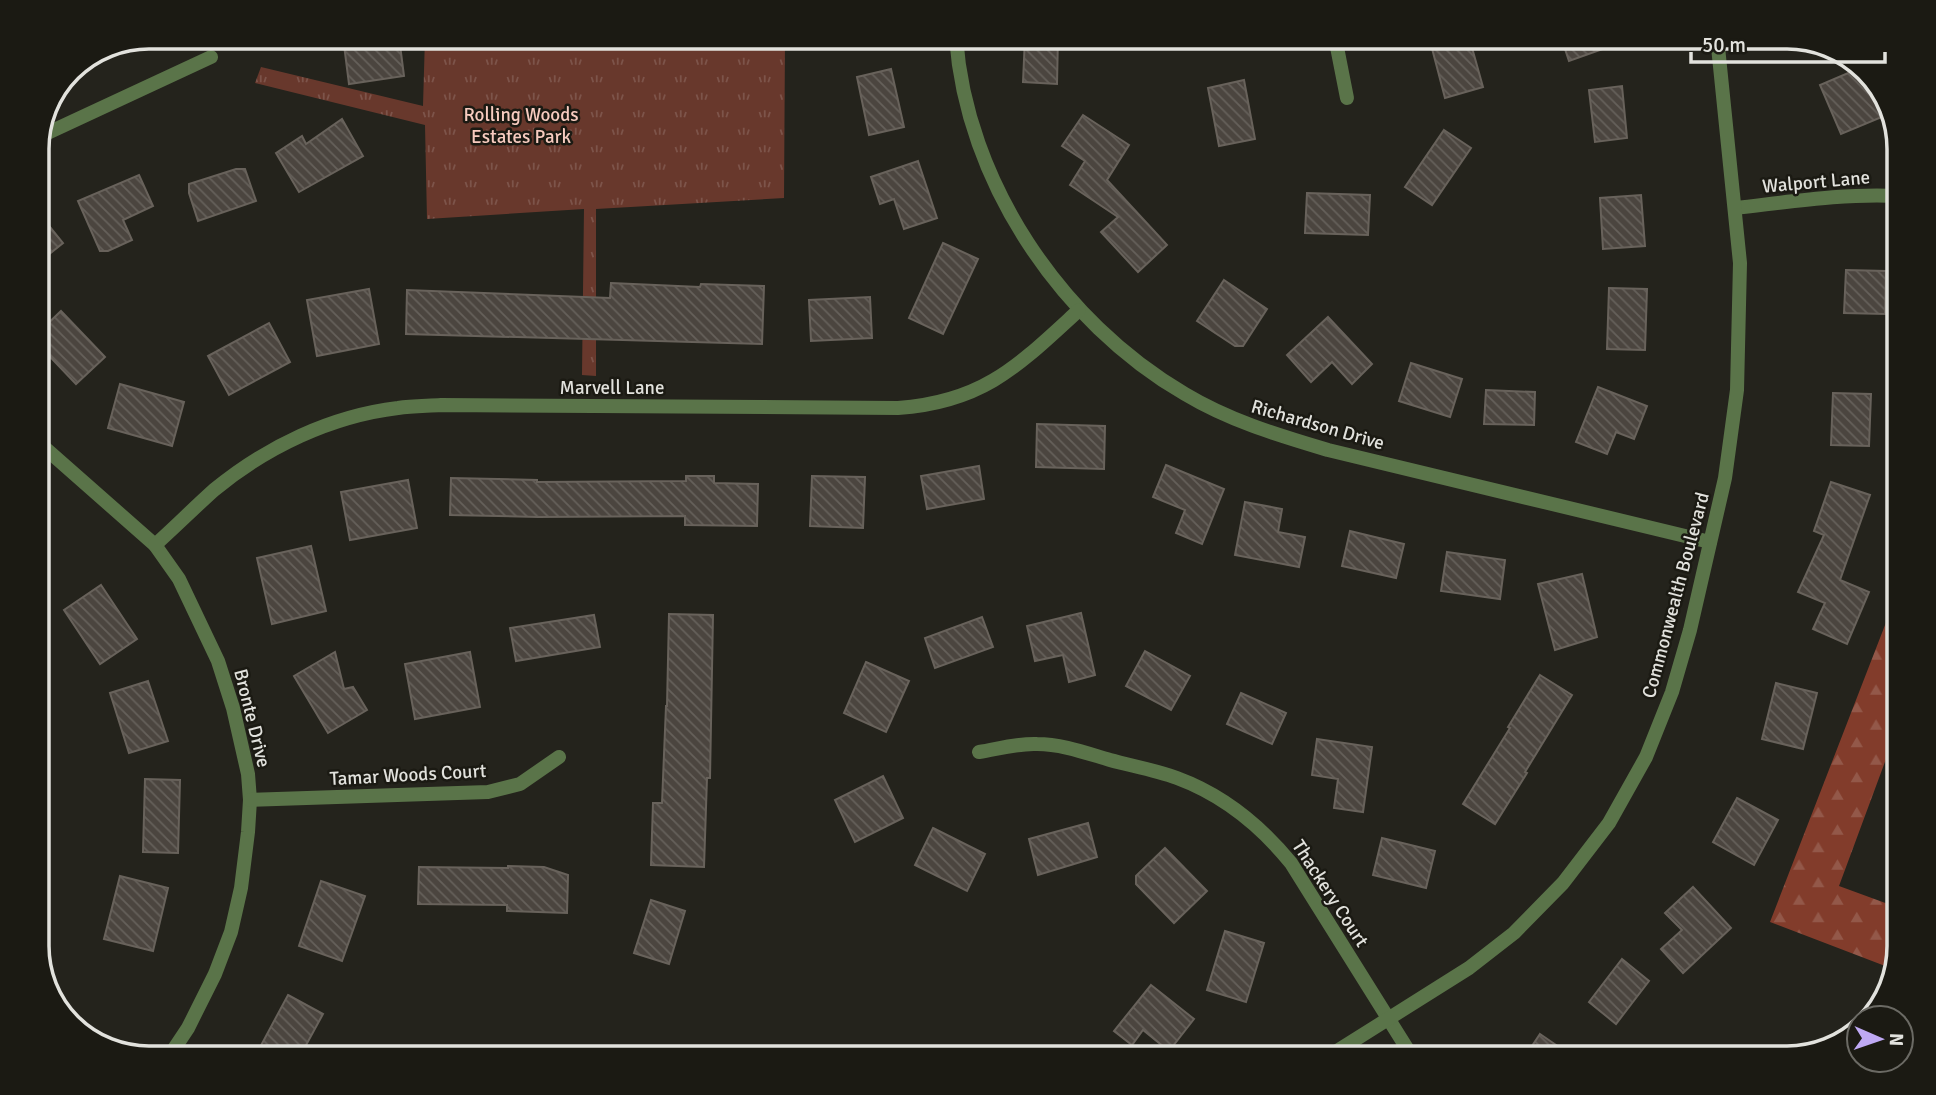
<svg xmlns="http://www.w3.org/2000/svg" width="1936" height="1095" font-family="Signika,sans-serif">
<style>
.forest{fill:url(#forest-firs)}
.park{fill:url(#park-tufts)}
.building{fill:url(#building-back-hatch);stroke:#68625b;stroke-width:2}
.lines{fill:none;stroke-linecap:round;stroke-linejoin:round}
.minor{stroke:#5a7449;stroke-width:14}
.tertiary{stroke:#5a7449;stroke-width:14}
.labels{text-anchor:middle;stroke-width:5;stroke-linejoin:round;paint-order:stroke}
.park-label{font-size:19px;fill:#f7cbbf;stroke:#1b1a13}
.street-label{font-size:19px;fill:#e2e2dd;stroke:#1b1a13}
.rim{fill:none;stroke:#e2e2dd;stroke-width:3.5}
</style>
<defs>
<pattern id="forest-firs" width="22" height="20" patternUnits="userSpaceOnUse" patternTransform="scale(1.75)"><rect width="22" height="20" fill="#823c2b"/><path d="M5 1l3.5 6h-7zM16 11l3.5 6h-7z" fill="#935849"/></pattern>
<pattern id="park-tufts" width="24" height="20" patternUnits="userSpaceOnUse" patternTransform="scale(1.75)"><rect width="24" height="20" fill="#68382c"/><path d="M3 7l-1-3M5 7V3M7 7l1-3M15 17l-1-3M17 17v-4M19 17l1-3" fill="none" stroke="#7d544a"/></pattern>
<pattern id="building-back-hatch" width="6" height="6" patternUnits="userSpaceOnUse" patternTransform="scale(1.75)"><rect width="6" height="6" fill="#4b453f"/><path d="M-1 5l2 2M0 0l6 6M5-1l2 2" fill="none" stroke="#65605a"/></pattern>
</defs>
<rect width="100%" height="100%" fill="#24231c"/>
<path class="forest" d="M1899,589v135l-60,162 60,22v39l-6,22 -123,-47z"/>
<path class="park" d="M425,37h360l-1,161 -188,11v167l-14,-1 2,-166 -157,10 -2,-94 -170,-42 6,-16 162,39z"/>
<g class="building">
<path d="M343,37h56l5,39 -55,8z"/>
<path d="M1025,37h33l-1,47 -34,-2z"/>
<path d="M1429,37h40l14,50 -38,11z"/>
<path d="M1561,37h67v3l-59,21z"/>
<path d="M1860,68l16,16 13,30 -48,20 -21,-49z"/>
<path d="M891,69l13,58 -35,8 -12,-58z"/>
<path d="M1244,80l11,59 -36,7 -11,-58z"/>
<path d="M1622,86l5,52 -32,4 -6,-52z"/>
<path d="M1083,115l46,30 -22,35 60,65 -29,27 -37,-40 17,-15 -48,-32 15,-24 -23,-15z"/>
<path d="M342,119l21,37 -64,36 -23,-39 26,-17 4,8z"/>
<path d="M1444,130l27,18 -39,57 -27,-18z"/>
<path d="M918,161l19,57 -33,11 -10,-30 -14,5 -9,-27z"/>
<path d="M236,169h9l11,32 -58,20 -9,-28v-9z"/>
<path d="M139,175l14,31 -30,14 9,20 -24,11h-8l-22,-50z"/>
<path d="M1307,193l63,2 -2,40 -63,-2z"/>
<path d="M1641,195l4,51 -42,3 -3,-51z"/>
<path d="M37,211l26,32 -26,21z"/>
<path d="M943,243l35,16 -35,75 -34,-16z"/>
<path d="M1846,270l40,1 -1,43 -41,-1z"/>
<path d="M1224,280l43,29 -24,37h-8l-38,-25z"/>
<path d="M611,283l89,4 1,-3 63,2 -2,58 -356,-10 1,-44 203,8z"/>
<path d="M1609,288l38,1 -2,61 -38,-1z"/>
<path d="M369,289l10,55 -62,12 -10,-56z"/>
<path d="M870,297l2,41 -61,3 -2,-41z"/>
<path d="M61,311l44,46 -29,27 -39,-41v-9z"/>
<path d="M1328,317l44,47 -20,20 -20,-22 -21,20 -24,-27z"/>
<path d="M269,323l21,39 -61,33 -21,-39z"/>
<path d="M1411,363l51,16 -12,38 -51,-16z"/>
<path d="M120,384l64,18 -12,44 -64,-18z"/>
<path d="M1598,387l49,19 -13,33 -18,-7 -9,22 -31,-12z"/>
<path d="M1486,390l49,2 -1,33 -50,-1z"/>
<path d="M1833,393l38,1 -2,52 -38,-1z"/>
<path d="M1037,424l68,2 -1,43 -68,-2z"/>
<path d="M1166,465l58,24 -22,55 -26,-11 9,-23 -32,-13z"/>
<path d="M979,466l5,33 -57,10 -6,-33z"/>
<path d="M686,476h28v7l44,1 -1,42 -72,-1v-9l-147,1 -88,-2 1,-37 86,2v2l149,-1z"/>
<path d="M812,476l53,1 -2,51 -53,-2z"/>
<path d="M408,480l9,48 -67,12 -9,-48z"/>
<path d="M1831,482l39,13 -30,85 29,12 -22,52 -34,-15 12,-26 -27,-11 26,-57 -10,-4z"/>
<path d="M1245,502l37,7 -4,23 27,5 -6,30 -64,-12z"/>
<path d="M1350,531l54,13 -8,34 -54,-12z"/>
<path d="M311,546l15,65 -54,13 -15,-66z"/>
<path d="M1447,552l58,8 -5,39 -59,-8z"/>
<path d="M1582,574l15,63 -42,13 -17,-66z"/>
<path d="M101,585l36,54 -37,25 -36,-54z"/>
<path d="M1081,613l14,62 -26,7 -6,-27 -28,6 -8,-35z"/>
<path d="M669,614l44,1 -3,163h-3l-3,89 -53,-2 2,-62h9l4,-97h1z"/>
<path d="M594,615l6,32 -84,14 -6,-33z"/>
<path d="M982,617l11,30 -58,21 -10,-30z"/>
<path d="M1145,651l45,25 -19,34 -45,-24z"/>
<path d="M335,652l9,37 9,-2 14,23 -39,23 -34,-57z"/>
<path d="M470,652l10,55 -65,12 -10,-55z"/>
<path d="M866,662l43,19 -23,51 -42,-19z"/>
<path d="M1540,675l32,20 -47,77 2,1 -32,51 -32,-20 47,-76 -2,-1z"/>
<path d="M148,681l20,60 -39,12 -19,-60z"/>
<path d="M1776,683l41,10 -14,56 -41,-10z"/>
<path d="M1241,693l45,20 -14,31 -45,-20z"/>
<path d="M1317,739l55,8 -9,65 -29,-4 4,-29 -26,-4z"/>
<path d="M883,776l20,42 -48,24 -20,-42z"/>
<path d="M145,779l35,1 -2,73 -35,-1z"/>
<path d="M1737,798l41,22 -24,45 -41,-23z"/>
<path d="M1088,823l9,34 -59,18 -9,-36z"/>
<path d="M933,828l52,26 -18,37 -52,-26z"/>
<path d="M1382,838l53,13 -9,37 -53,-13z"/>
<path d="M1165,848l42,43 -33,32 -38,-39v-8z"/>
<path d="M508,866l36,1 24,8 -1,38 -60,-2v-6l-89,-1 1,-37 89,1z"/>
<path d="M120,876l48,12 -15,63 -49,-12z"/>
<path d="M321,881l44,15 -23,65 -43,-15z"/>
<path d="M1693,887l38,41 -48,45 -22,-24 21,-19 -17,-17z"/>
<path d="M651,900l34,11 -16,53 -35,-11z"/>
<path d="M1225,931l39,12 -18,59 -39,-12z"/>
<path d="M1622,959l27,22 -33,43 -27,-22z"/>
<path d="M1151,985l43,34 -25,32 -26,-21 -11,15 -18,-14z"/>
<path d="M288,995l35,19 -24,44h-27l-14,-7z"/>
<path d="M1540,1034l35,24h-51z"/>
</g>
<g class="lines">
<g class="minor">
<path d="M956,37c10,144 105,285 229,357 45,27 93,41 143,56l382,92"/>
<path d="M1335,37l12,61"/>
<path d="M39,137l172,-80"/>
<path d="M1735,208c54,-6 110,-15 164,-12"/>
<path d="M37,441l118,104 24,34 39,82 15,47 15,66 2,26 -2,32 -7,56 -10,44 -16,42 -27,54 -20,30"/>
<path d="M155,545c20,-18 39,-37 59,-55 52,-43 117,-74 184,-82 14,-2 29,-2 43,-3l457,3c86,-6 121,-43 181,-98"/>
<path d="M979,752c19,-3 40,-9 58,-8 25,0 49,9 73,16 22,6 45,10 67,18 46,17 83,47 114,85l122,195"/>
<path d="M250,800l238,-8 32,-8 39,-27"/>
</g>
<path class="tertiary" d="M1326,1058l143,-90 45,-35 49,-50 46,-60 37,-66 26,-65 18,-62 35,-152 12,-88 3,-127 -23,-226"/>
</g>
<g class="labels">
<g class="park-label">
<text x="521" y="121">Rolling Woods<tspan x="521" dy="22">Estates Park</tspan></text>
</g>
<g class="street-label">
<text transform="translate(1816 181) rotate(-5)" y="7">Walport Lane</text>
<text x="612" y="394">Marvell Lane</text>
<text transform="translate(1318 424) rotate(16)" y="7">Richardson Drive</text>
<text transform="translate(1675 595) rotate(-75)" y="7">Commonwealth Boulevard</text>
<text transform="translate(253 718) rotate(76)" y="7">Bronte Drive</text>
<text transform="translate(408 774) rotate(-3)" y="7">Tamar Woods Court</text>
<text transform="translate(1331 893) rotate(57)" y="7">Thackery Court</text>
</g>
</g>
<path d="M0 0H1936V1095H0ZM149 49H1787A100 100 0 0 1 1887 149V946A100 100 0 0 1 1787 1046H149A100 100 0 0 1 49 946V149A100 100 0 0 1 149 49Z" fill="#1b1a13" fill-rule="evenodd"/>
<path class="rim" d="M149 49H1787A100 100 0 0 1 1887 149V946A100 100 0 0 1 1787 1046H149A100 100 0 0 1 49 946V149A100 100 0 0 1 149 49Z"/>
<g transform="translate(1880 1039) rotate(92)"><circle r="33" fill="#1b1a13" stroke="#6b6a64" stroke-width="2"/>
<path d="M0-5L12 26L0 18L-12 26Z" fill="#bfa9f4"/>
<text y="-10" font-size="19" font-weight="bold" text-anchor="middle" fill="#e2e2dd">N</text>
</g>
<path d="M1691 52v10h194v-10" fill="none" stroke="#e2e2dd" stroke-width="3.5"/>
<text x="1702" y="52" font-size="21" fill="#e2e2dd" stroke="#1b1a13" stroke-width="5" paint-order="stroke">50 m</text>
</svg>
